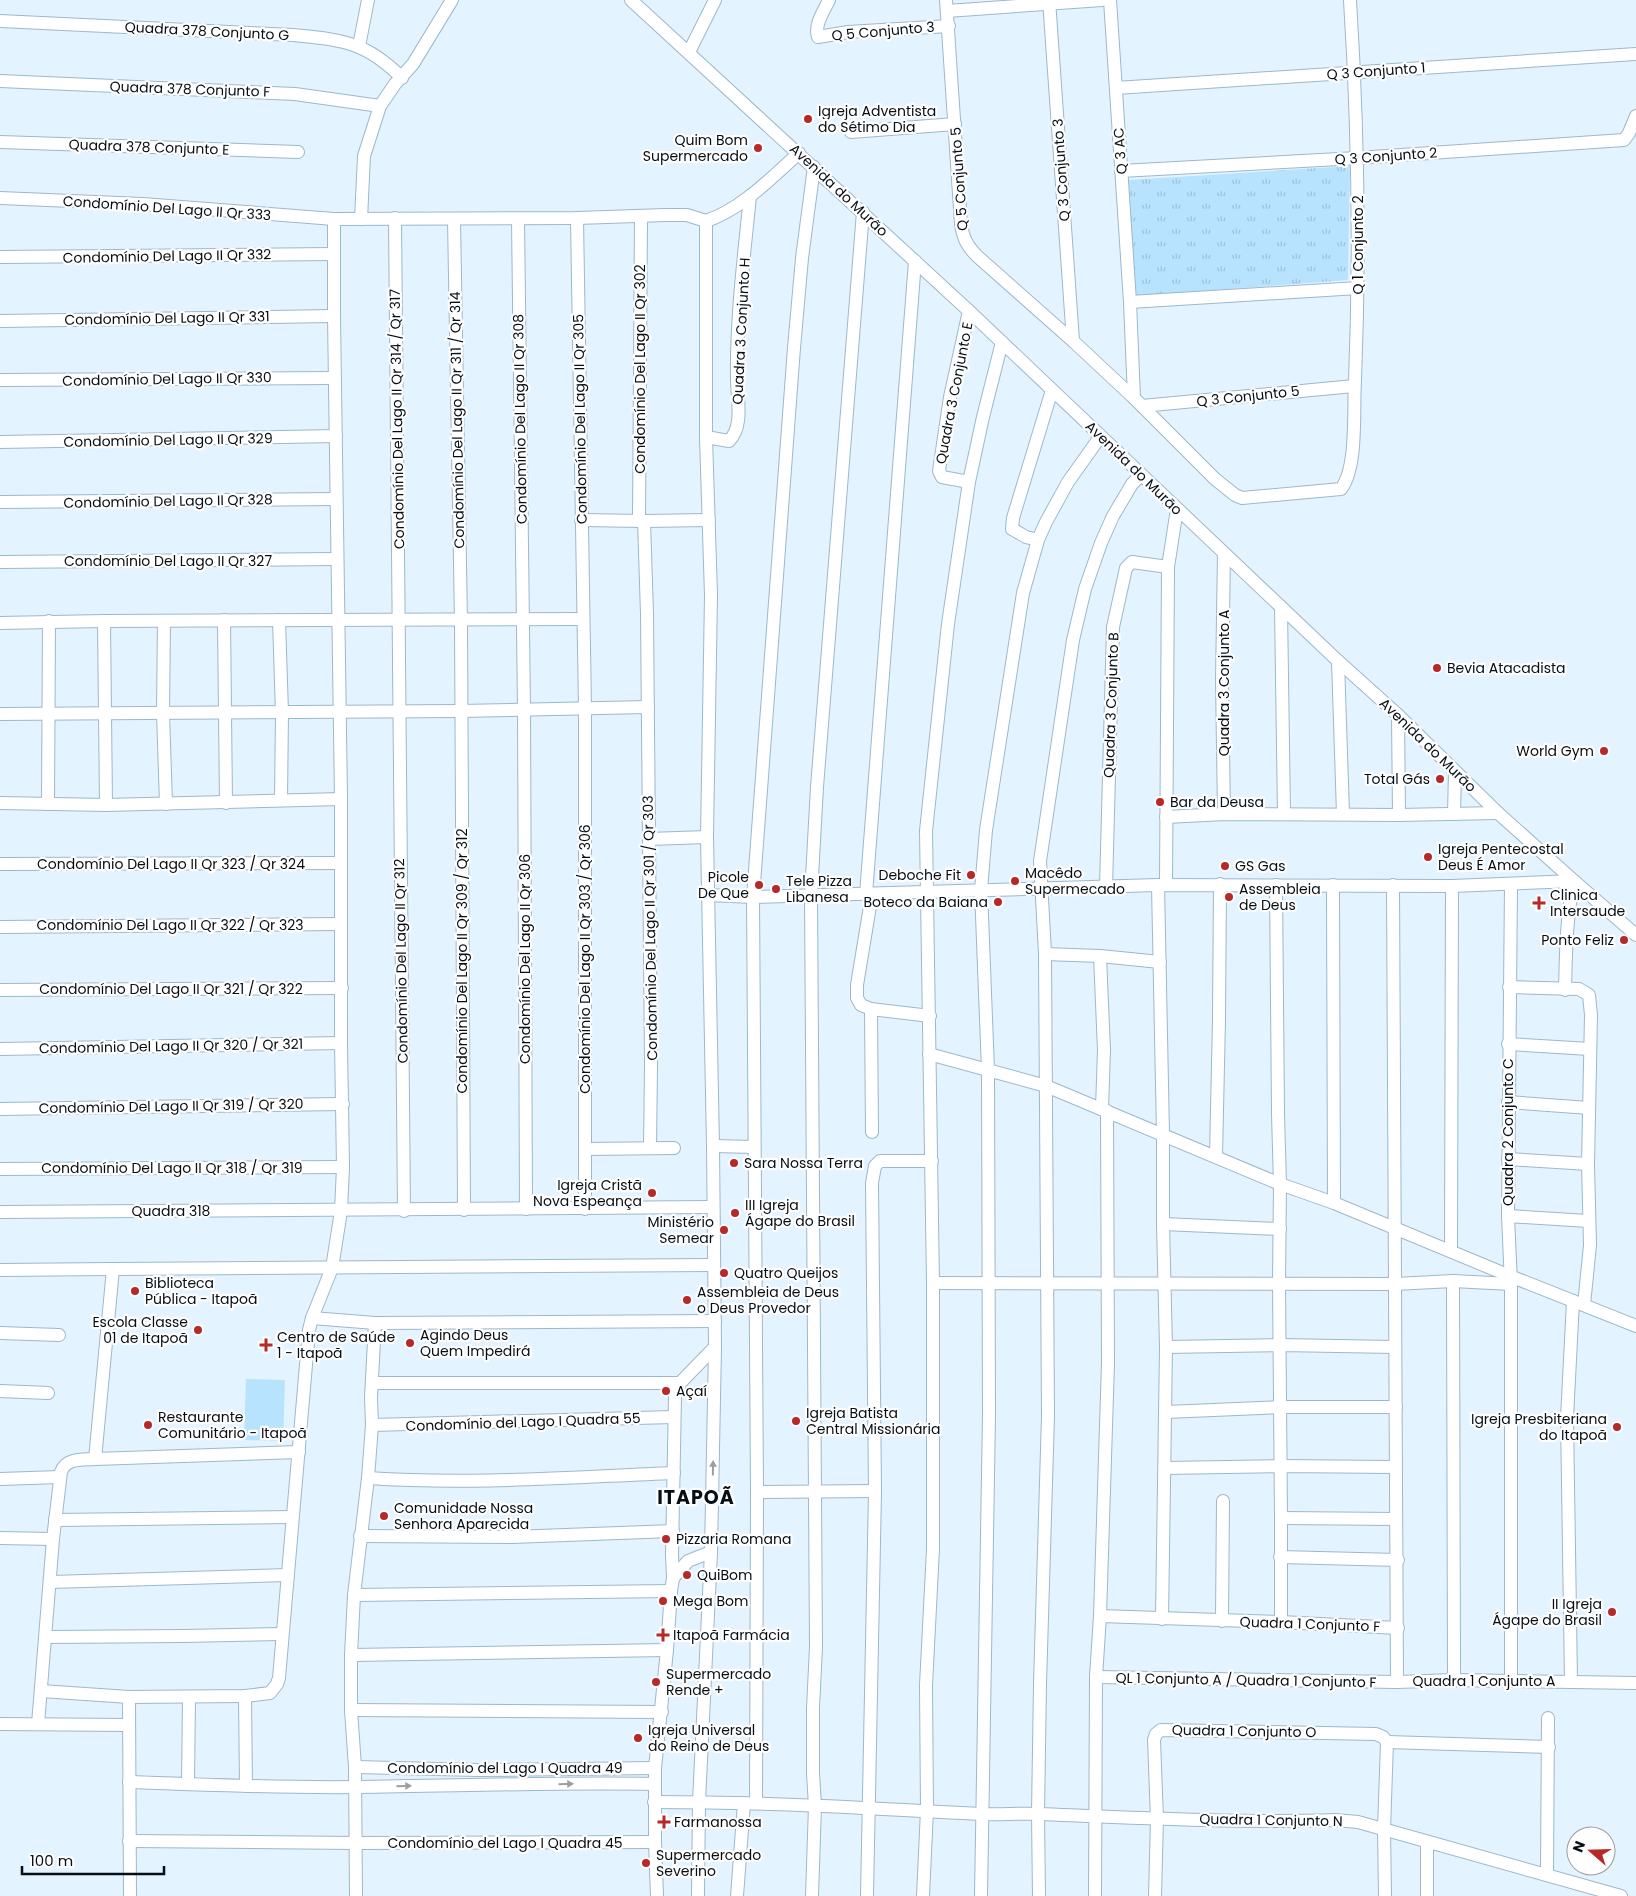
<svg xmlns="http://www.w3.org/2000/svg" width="1636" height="1896" font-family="Poppins,sans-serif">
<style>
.grass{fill:url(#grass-tufts)}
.pitch{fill:#b7e3fe}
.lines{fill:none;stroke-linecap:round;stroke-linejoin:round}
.minor-casing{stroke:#9db8ca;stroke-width:14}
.minor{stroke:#fff;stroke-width:12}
.oneway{fill:#9b9fa1}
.poi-dot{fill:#b72828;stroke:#fefefe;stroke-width:2}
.labels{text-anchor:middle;stroke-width:4.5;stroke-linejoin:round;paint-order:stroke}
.street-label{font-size:14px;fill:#050e14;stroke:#fefefe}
.poi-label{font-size:14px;fill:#050e14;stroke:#fefefe;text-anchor:start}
.district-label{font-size:19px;font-weight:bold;letter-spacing:1px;fill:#050e14;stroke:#fefefe}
</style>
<defs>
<pattern id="grass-tufts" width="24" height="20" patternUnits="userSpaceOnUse" patternTransform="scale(1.25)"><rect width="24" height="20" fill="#b7e3fe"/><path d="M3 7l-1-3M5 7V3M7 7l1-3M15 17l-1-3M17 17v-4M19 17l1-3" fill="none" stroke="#9cc2d9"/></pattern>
</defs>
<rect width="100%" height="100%" fill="#e3f3ff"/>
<path class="grass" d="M1350,166l-2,114 -212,16 -8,-116z"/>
<path class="pitch" d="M246,1379l39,1 -2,61 -39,-1z"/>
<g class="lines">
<defs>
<g id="minor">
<path d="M631,0l338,311 369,350 60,54 100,98 76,68 62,54"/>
<path d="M829,0c-5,11 -15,24 -11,37l30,-5 101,-6"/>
<path d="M946,0l15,224c2,14 6,22 16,32l96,85 61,57"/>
<path d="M1049,0l24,341"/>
<path d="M1110,0l20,302 4,96 81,81 20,16 7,3 99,-9c17,-22 12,-80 14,-108 5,-127 3,-254 -5,-381"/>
<path d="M947,11l155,-11"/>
<path d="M0,21l293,14c49,5 72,6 109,43"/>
<path d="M359,46l9,-46"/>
<path d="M689,52l26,-52"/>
<path d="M0,81l295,13 85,12"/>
<path d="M1116,88l520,-34"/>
<path d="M851,132l104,-8"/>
<path d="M0,142l298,10"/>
<path d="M1121,171l236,-13 267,-18 5,-7 7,-17"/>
<path d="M0,198l143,6 191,15 243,-1 89,-3h21l19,6"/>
<path d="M395,218l9,993"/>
<path d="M577,218l8,491v500"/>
<path d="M361,219l3,-63 16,-50 15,-22 18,-20 39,-64"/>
<path d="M454,219l7,402 3,589"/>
<path d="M518,219l6,490 2,500"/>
<path d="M706,221c36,-12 65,-43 93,-68"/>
<path d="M0,257l334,-3"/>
<path d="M1130,302l228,-14"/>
<path d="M0,321l334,-5"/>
<path d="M0,380l334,-2"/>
<path d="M1142,406l212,-20"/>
<path d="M706,437l23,4c15,-15 8,-42 8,-62 -1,-61 7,-122 13,-183"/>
<path d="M0,442l336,-6"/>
<path d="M969,482l-27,-5 -3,-6 11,-74 19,-86"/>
<path d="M0,502l336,-3"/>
<path d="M581,520l63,1 65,-1"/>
<path d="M639,521l2,-305"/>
<path d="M644,521l3,93 4,450 -1,84"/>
<path d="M1038,540l-12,-3 -14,-8 1,-11 39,-128"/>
<path d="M1224,553l-2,127 2,134"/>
<path d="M0,562l337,-3"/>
<path d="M1281,607l3,207"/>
<path d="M224,620l2,183"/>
<path d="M279,620l3,93 -1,87"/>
<path d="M104,621l2,184"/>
<path d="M164,621l-1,92 3,91"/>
<path d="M0,623l104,-2 479,-2"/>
<path d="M1338,661l5,153"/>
<path d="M0,714l460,-3 188,-4"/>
<path d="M1398,715l1,100"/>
<path d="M0,803l106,2 235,-6"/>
<path d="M48,804l1,-183"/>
<path d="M1454,814l1,-42"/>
<path d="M1166,817l58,-3 175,1 99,-2"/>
<path d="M649,839l58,-2"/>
<path d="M0,864l341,-1"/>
<path d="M1511,884l-3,332 3,68v397"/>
<path d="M1158,885l5,249v90l3,123 -4,272"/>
<path d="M1166,885l2,-318 9,-58"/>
<path d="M1276,885l2,229 2,70 -1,99 2,235v104"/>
<path d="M1333,885l1,318"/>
<path d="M1393,885l4,797"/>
<path d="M1106,887l7,-260 13,-59 6,-6 36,5"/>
<path d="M866,894l49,-633"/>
<path d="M872,894l-15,91v13l4,7 10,4 59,7"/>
<path d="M708,895l45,2 405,-12 294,1 122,-5"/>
<path d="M0,927l341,-3"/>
<path d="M1045,954l55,2 60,6"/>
<path d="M1100,956l4,94 -2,59"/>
<path d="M1509,987l70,2 10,6 2,20 -3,149 2,81 -6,60"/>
<path d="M0,990l342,-2"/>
<path d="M1565,990c1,-36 1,-73 9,-109"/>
<path d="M871,1009l1,123"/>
<path d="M1508,1044l82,5"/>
<path d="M0,1049l341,-6"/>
<path d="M929,1054l117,32 234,98 54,19 176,73 126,50"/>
<path d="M1508,1102l81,6"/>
<path d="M0,1109l343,-5"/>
<path d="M713,1146l41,1"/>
<path d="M585,1149l89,-1"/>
<path d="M1216,1156l3,-137 1,-135"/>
<path d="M1508,1159l80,5"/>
<path d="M0,1169l343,-2"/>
<path d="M0,1212l713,-5"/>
<path d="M1508,1216l80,5"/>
<path d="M1163,1224l117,5"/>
<path d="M1451,1251l1,-365"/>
<path d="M0,1270l113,-1"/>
<path d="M1453,1281l1,399"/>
<path d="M933,1283l462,1 58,-3 58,3"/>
<path d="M312,1318l63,5 340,-2"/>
<path d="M0,1333l59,2"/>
<path d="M1166,1347l114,-2 115,2"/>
<path d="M372,1383h308"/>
<path d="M0,1391l48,2"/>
<path d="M1166,1412l115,-5h115"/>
<path d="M372,1425l301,-8"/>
<path d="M95,1459l18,-190 601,-4"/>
<path d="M1166,1468l114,-2 115,1"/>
<path d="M368,1478c102,7 204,-1 306,-5"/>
<path d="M0,1479l60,-2"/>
<path d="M757,1492l118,-1"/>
<path d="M1281,1518l115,1"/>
<path d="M55,1520l237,-3"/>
<path d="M360,1536l152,1 161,-6"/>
<path d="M0,1538l53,1"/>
<path d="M1280,1557l118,3"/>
<path d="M673,1578l15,-17 23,-9"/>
<path d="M50,1582l238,-7"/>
<path d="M354,1595l317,-4"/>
<path d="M1100,1616l181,6 117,6"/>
<path d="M1222,1621l1,-120"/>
<path d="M46,1637l138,-1 98,-2"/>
<path d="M351,1655l316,-5"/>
<path d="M1096,1677l301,5 57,-2 182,3"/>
<path d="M1571,1681l-4,-263 6,-117"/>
<path d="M41,1691l88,6 116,-1 25,-3 7,-9 2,-6 30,-348 3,-12 20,-50 9,-57 2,-44 -2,-124v-244l-7,-483v-97"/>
<path d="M245,1696l1,90"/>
<path d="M129,1697l1,199"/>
<path d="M351,1710l311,2"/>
<path d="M0,1724l128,1"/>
<path d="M38,1724l15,-185 8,-67c5,-14 20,-12 34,-13l204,-7"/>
<path d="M1387,1742l162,5"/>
<path d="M355,1767l124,3 176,-2"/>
<path d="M129,1782c76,3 151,6 227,5 100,-1 199,-5 299,-3"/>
<path d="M188,1784l1,-87"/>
<path d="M654,1802c109,0 217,6 326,12 20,1 40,-1 60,0 98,4 197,9 295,6l23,2 263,74"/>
<path d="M756,1803l1,-311 -4,-595 41,-549 8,-90 12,-91"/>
<path d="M129,1841l226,2 300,-1"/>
<path d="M1547,1874l1,-156"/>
<path d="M356,1896l-1,-129 -4,-57v-55l3,-60 14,-117 4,-53 -1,-28 4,-74"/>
<path d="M657,1896l-2,-54v-74l12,-118 4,-59 2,-13 -1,-24 3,-157 5,-14 35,-36"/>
<path d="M698,1896l1,-94 12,-250 4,-205 -2,-201 -6,-309 4,-242 -5,-158v-216"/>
<path d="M737,1896l7,-93"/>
<path d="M812,1896l3,-90 -2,-33v-65l3,-61 -5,-752 6,-108 46,-575"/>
<path d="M867,1896l8,-405 -3,-308 3,-17 5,-5h52"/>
<path d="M923,1896l4,-86 -1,-125 7,-136v-266l-7,-452 22,-207 21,-142 14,-65 19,-75"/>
<path d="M981,1896l8,-481 -1,-345 -7,-180 5,-60 37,-237 15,-53 8,-18 22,-40 32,-45"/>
<path d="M1039,1896l-1,-82 2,-130 8,-268 -3,-462 -5,-93 33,-221 12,-51 16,-46 12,-27 19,-32 9,-9"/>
<path d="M1095,1896l1,-219 4,-61 8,-253 -1,-252"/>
<path d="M1155,1896l2,-77 -3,-79 2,-6 5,-4 215,4 7,3 4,5"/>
<path d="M1385,1896l-1,-66 3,-88"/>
<path d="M1427,1896v-54"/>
</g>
</defs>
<use href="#minor" class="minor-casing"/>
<use href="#minor" class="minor"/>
</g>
<defs><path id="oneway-solid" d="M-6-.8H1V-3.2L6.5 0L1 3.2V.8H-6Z" transform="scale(1.25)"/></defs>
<g class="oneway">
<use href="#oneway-solid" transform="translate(713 1468) rotate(-89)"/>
<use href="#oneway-solid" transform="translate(566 1784) rotate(-1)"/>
<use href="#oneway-solid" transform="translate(404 1786) rotate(-1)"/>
</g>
<g class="poi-dot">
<circle cx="808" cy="119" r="5"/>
<circle cx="758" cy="148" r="5"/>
<circle cx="1437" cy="668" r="5"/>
<circle cx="1604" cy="751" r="5"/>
<circle cx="1440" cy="779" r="5"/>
<circle cx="1160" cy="802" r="5"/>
<circle cx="1428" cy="857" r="5"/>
<circle cx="1225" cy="866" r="5"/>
<circle cx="971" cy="875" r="5"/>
<circle cx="1015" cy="881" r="5"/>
<circle cx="759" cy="885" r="5"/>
<circle cx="776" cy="889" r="5"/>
<circle cx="1229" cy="897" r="5"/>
<circle cx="998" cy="902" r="5"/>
<path d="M1536.5 895.5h5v5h5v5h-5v5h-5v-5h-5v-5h5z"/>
<circle cx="1624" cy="940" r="5"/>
<circle cx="734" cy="1163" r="5"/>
<circle cx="652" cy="1193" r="5"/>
<circle cx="735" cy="1213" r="5"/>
<circle cx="724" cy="1230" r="5"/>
<circle cx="724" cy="1273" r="5"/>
<circle cx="135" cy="1291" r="5"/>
<circle cx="687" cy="1300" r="5"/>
<circle cx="198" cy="1330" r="5"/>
<circle cx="410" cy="1343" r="5"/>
<path d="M263.5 1337.5h5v5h5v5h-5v5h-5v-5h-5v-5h5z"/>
<circle cx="666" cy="1391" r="5"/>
<circle cx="796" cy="1421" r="5"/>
<circle cx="148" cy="1425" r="5"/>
<circle cx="1617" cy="1427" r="5"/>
<circle cx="384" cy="1516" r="5"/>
<circle cx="666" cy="1539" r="5"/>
<circle cx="687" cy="1575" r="5"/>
<circle cx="663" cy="1601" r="5"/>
<circle cx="1612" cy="1612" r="5"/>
<path d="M660.5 1627.5h5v5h5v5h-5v5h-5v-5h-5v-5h5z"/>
<circle cx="656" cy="1682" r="5"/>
<circle cx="638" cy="1738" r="5"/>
<path d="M661.5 1814.5h5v5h5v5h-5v5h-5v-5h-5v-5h5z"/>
<circle cx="646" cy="1863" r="5"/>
</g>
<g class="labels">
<g class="street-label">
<text transform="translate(207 31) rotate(3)" y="5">Quadra 378 Conjunto G</text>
<text transform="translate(883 31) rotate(-5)" y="5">Q 5 Conjunto 3</text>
<text transform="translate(1376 71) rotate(-4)" y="5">Q 3 Conjunto 1</text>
<text transform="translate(190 89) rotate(2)" y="5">Quadra 378 Conjunto F</text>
<text transform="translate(149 147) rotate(2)" y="5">Quadra 378 Conjunto E</text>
<text transform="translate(1120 151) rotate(-94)" y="5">Q 3 AC</text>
<text transform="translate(1386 156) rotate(-4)" y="5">Q 3 Conjunto 2</text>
<text transform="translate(1061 170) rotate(-94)" y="5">Q 3 Conjunto 3</text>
<text transform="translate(959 179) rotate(-94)" y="5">Q 5 Conjunto 5</text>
<text transform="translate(839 190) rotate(43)" y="5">Avenida do Murão</text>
<text transform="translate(167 208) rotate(4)" y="5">Condomínio Del Lago II Qr 333</text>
<text transform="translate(1358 245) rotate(-90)" y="5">Q 1 Conjunto 2</text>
<text transform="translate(167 256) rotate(-1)" y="5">Condomínio Del Lago II Qr 332</text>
<text transform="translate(167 318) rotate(-1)" y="5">Condomínio Del Lago II Qr 331</text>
<text transform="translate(741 331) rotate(-87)" y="5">Quadra 3 Conjunto H</text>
<text transform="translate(640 369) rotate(-90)" y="5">Condomínio Del Lago II Qr 302</text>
<text transform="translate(167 379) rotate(-1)" y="5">Condomínio Del Lago II Qr 330</text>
<text transform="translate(954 393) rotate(-79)" y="5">Quadra 3 Conjunto E</text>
<text transform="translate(1248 396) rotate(-6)" y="5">Q 3 Conjunto 5</text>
<text transform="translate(397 419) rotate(-91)" y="5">Condomínio Del Lago II Qr 314 / Qr 317</text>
<text transform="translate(520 419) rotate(-91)" y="5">Condomínio Del Lago II Qr 308</text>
<text transform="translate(580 419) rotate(-91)" y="5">Condomínio Del Lago II Qr 305</text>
<text transform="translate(457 420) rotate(-91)" y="5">Condomínio Del Lago II Qr 311 / Qr 314</text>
<text transform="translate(168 440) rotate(-1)" y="5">Condomínio Del Lago II Qr 329</text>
<text transform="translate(1134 468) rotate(44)" y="5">Avenida do Murão</text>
<text transform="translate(168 501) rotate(-1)" y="5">Condomínio Del Lago II Qr 328</text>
<text x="168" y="566">Condomínio Del Lago II Qr 327</text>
<text transform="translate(1224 683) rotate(-90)" y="5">Quadra 3 Conjunto A</text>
<text transform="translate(1111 705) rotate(-88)" y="5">Quadra 3 Conjunto B</text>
<text transform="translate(1428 745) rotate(44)" y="5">Avenida do Murão</text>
<text x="171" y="869">Condomínio Del Lago II Qr 323 / Qr 324</text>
<text x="170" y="930">Condomínio Del Lago II Qr 322 / Qr 323</text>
<text transform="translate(650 928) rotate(-91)" y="5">Condomínio Del Lago II Qr 301 / Qr 303</text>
<text transform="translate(525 959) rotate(-90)" y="5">Condomínio Del Lago II Qr 306</text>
<text transform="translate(585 959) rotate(-90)" y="5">Condomínio Del Lago II Qr 303 / Qr 306</text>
<text transform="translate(401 961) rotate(-91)" y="5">Condomínio Del Lago II Qr 312</text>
<text transform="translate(462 961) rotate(-90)" y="5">Condomínio Del Lago II Qr 309 / Qr 312</text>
<text x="171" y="994">Condomínio Del Lago II Qr 321 / Qr 322</text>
<text transform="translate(171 1046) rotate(-1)" y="5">Condomínio Del Lago II Qr 320 / Qr 321</text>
<text transform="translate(171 1106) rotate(-1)" y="5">Condomínio Del Lago II Qr 319 / Qr 320</text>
<text transform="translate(1508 1132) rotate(-90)" y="5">Quadra 2 Conjunto C</text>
<text x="172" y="1173">Condomínio Del Lago II Qr 318 / Qr 319</text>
<text x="171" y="1216">Quadra 318</text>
<text transform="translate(523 1422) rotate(-2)" y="5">Condomínio del Lago I Quadra 55</text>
<text transform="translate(1310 1624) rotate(2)" y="5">Quadra 1 Conjunto F</text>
<text transform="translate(1246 1680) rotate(1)" y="5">QL 1 Conjunto A / Quadra 1 Conjunto F</text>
<text x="1484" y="1686">Quadra 1 Conjunto A</text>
<text transform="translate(1244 1731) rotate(1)" y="5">Quadra 1 Conjunto O</text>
<text x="505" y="1773">Condomínio del Lago I Quadra 49</text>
<text transform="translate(1271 1820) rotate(1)" y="5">Quadra 1 Conjunto N</text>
<text x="505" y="1848">Condomínio del Lago I Quadra 45</text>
</g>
<g class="poi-label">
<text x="818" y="116">Igreja Adventista<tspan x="818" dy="16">do Sétimo Dia</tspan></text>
<text x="748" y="145" text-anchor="end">Quim Bom<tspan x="748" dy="16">Supermercado</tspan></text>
<text x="1447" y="673">Bevia Atacadista</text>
<text x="1594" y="756" text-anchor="end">World Gym</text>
<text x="1430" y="784" text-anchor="end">Total Gás</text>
<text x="1170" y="807">Bar da Deusa</text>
<text x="1438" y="854">Igreja Pentecostal<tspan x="1438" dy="16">Deus É Amor</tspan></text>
<text x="1235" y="871">GS Gas</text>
<text x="1025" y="878">Macêdo<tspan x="1025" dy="16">Supermecado</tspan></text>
<text x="961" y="880" text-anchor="end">Deboche Fit</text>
<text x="749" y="882" text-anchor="end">Picole<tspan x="749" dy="16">De Que</tspan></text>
<text x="786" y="886">Tele Pizza<tspan x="786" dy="16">Libanesa</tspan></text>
<text x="1239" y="894">Assembleia<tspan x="1239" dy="16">de Deus</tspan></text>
<text x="1550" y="900">Clinica<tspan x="1550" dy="16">Intersaude</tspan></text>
<text x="988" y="907" text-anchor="end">Boteco da Baiana</text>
<text x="1614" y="945" text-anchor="end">Ponto Feliz</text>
<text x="744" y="1168">Sara Nossa Terra</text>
<text x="642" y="1190" text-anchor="end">Igreja Cristã<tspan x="642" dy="16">Nova Espeança</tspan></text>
<text x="745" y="1210">III Igreja<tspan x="745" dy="16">Ágape do Brasil</tspan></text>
<text x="714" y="1227" text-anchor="end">Ministério<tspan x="714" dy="16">Semear</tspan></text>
<text x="734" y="1278">Quatro Queijos</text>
<text x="145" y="1288">Biblioteca<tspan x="145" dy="16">Pública - Itapoã</tspan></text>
<text x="697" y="1297">Assembleia de Deus<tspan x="697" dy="16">o Deus Provedor</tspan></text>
<text x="188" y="1327" text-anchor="end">Escola Classe<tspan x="188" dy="16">01 de Itapoã</tspan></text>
<text x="420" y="1340">Agindo Deus<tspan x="420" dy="16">Quem Impedirá</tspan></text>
<text x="277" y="1342">Centro de Saúde<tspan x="277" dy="16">1 - Itapoã</tspan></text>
<text x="676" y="1396">Açaí</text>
<text x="806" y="1418">Igreja Batista<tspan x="806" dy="16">Central Missionária</tspan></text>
<text x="158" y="1422">Restaurante<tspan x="158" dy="16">Comunitário - Itapoã</tspan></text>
<text x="1607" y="1424" text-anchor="end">Igreja Presbiteriana<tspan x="1607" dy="16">do Itapoã</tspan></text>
<text x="394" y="1513">Comunidade Nossa<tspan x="394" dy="16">Senhora Aparecida</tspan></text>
<text x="676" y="1544">Pizzaria Romana</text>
<text x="697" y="1580">QuiBom</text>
<text x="673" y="1606">Mega Bom</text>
<text x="1602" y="1609" text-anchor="end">II Igreja<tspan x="1602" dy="16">Ágape do Brasil</tspan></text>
<text x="673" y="1640">Itapoã Farmácia</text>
<text x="666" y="1679">Supermercado<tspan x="666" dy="16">Rende +</tspan></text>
<text x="648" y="1735">Igreja Universal<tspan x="648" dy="16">do Reino de Deus</tspan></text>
<text x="674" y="1827">Farmanossa</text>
<text x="656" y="1860">Supermercado<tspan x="656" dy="16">Severino</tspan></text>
</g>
<g class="district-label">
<text x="696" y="1504">ITAPOÃ</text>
</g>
</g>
<g transform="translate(1591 1851) rotate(290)"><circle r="24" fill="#fefefe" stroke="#9a9ea0"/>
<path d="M0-4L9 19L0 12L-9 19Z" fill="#b72828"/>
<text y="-8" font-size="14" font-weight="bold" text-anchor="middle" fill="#050e14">N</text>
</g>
<path d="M22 1866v8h142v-8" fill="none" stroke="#050e14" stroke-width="2.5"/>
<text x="30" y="1866" font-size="15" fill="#050e14" stroke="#fefefe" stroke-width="4" paint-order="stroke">100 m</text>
</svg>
